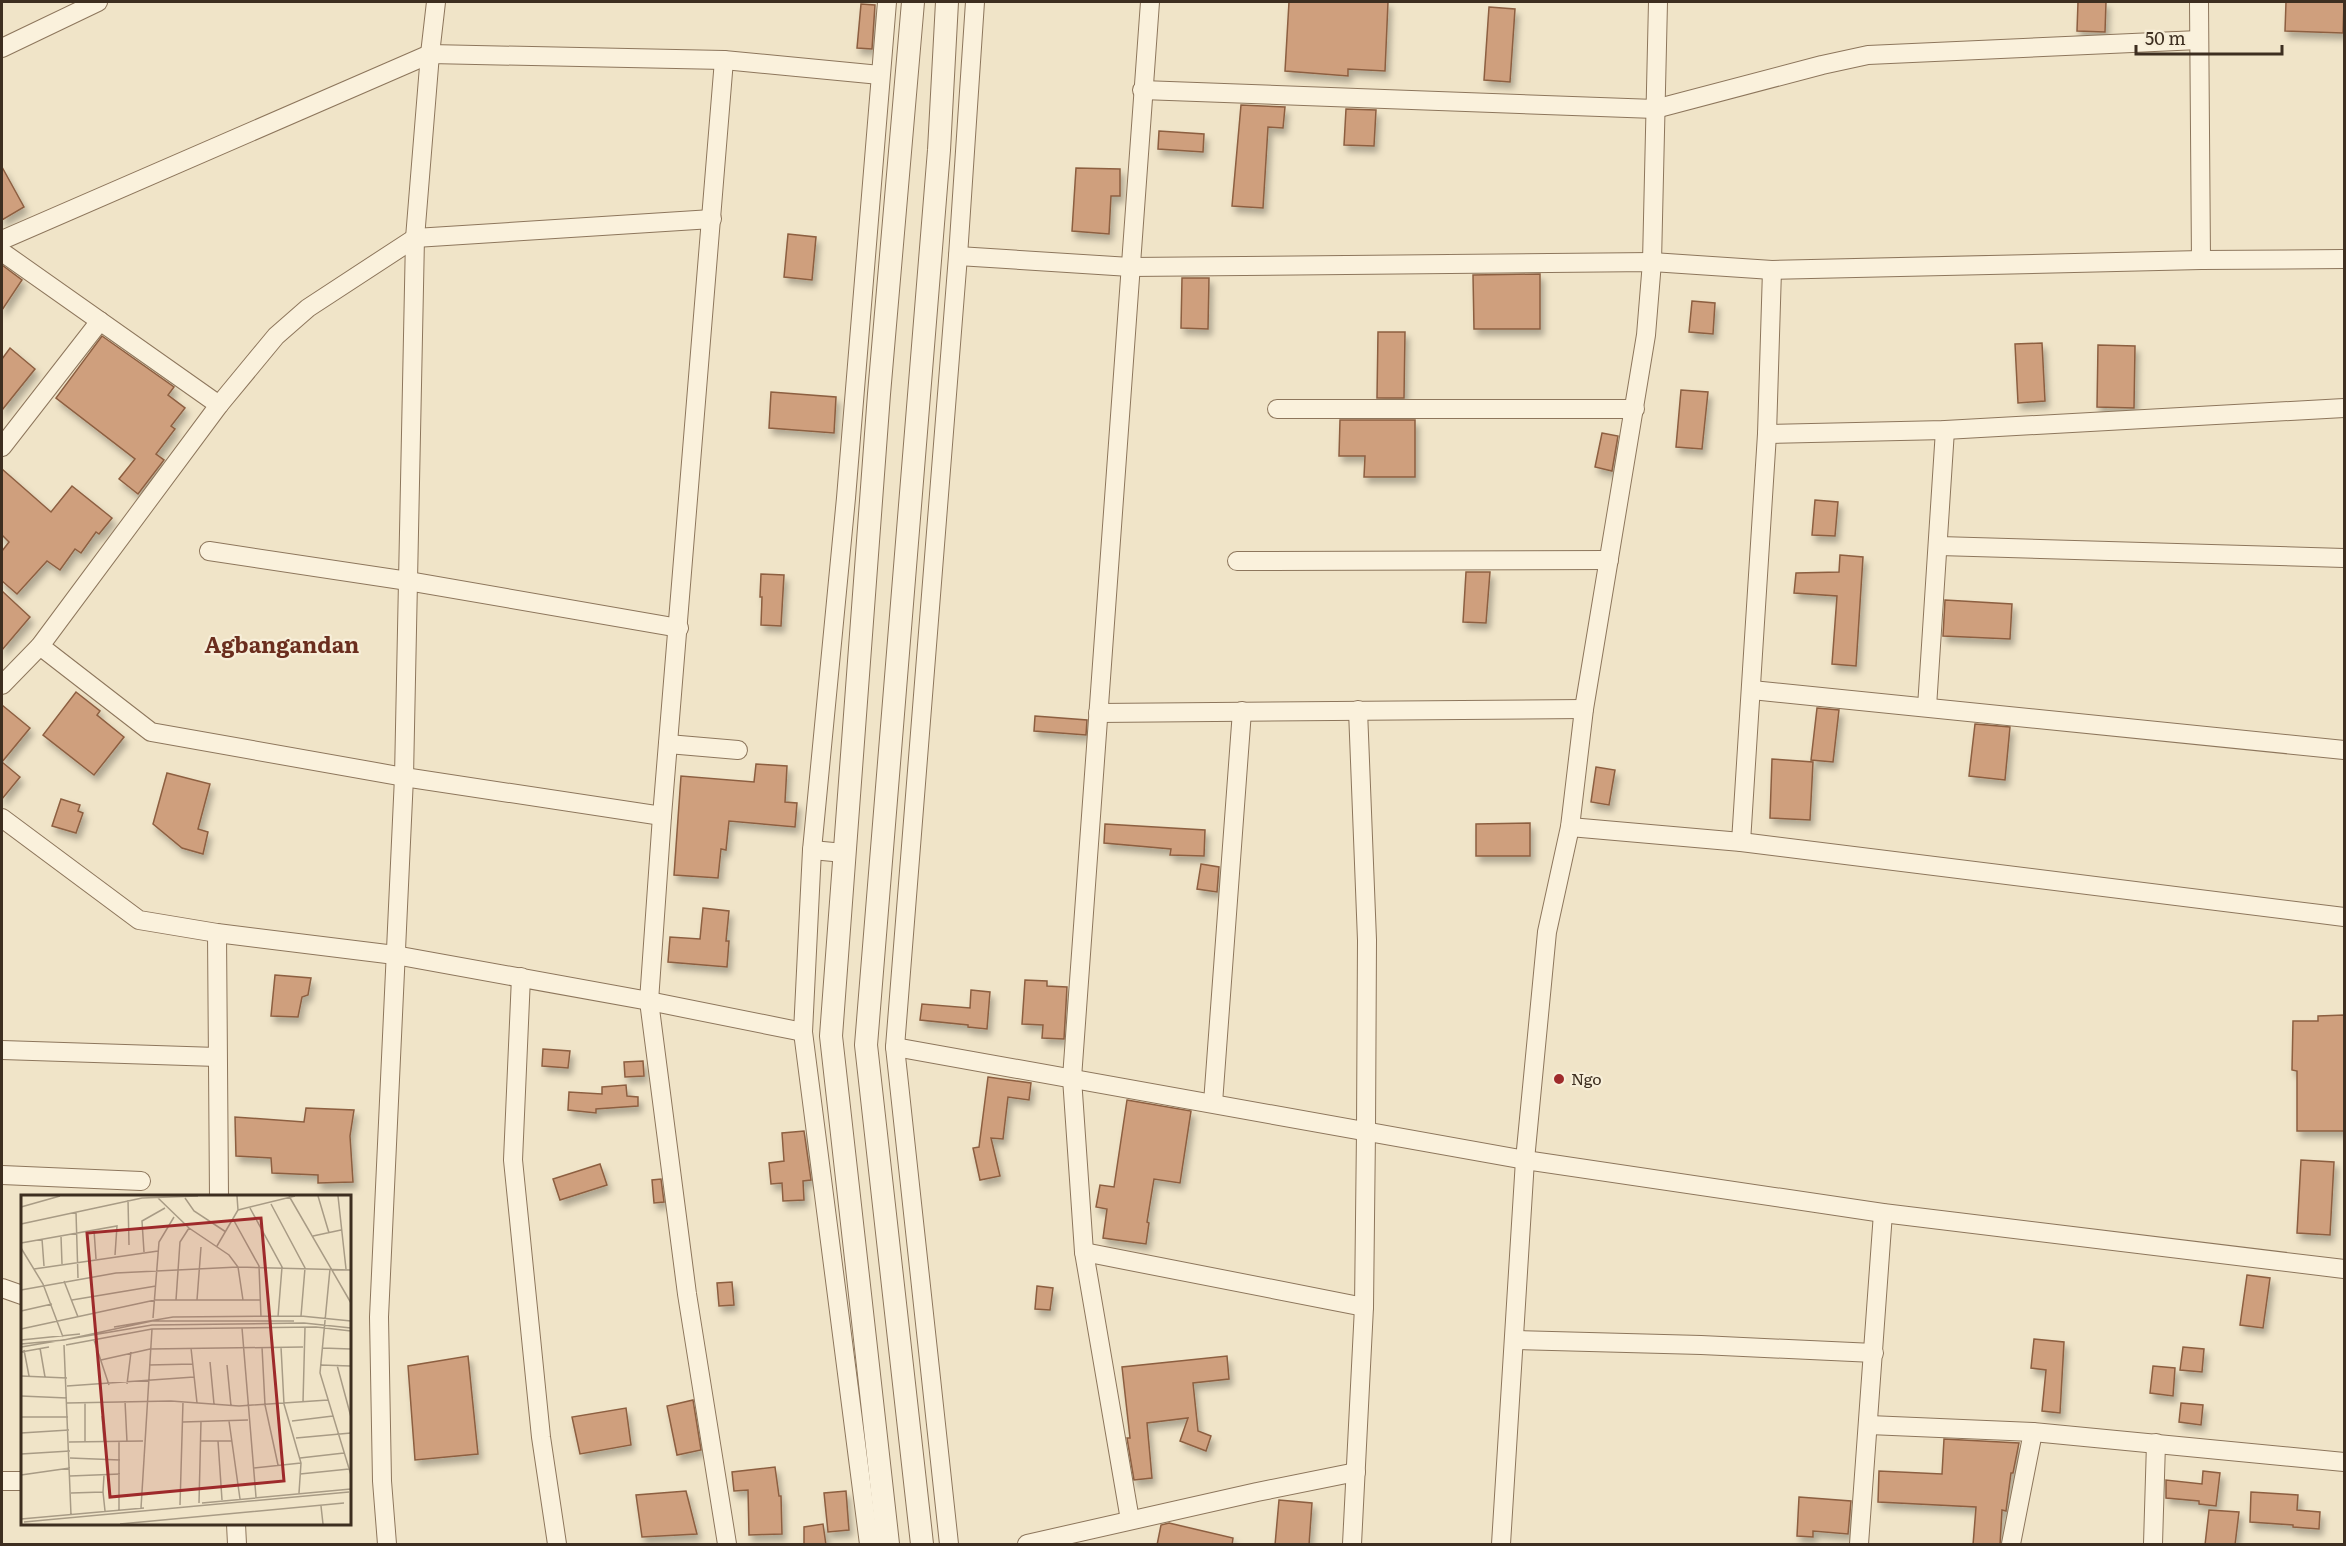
<svg xmlns="http://www.w3.org/2000/svg" width="2346" height="1546" font-family="Literata,serif">
<style>
.building{fill:#cf9f7d;stroke:#8d5f41;stroke-width:1.5;filter:url(#shadow)}
.lines{fill:none;stroke-linecap:round;stroke-linejoin:round}
.minor-casing{stroke:#8d765c;stroke-width:20}
.tertiary-casing{stroke:#8d765c;stroke-width:24}
.minor{stroke:#faf1dc;stroke-width:18}
.tertiary{stroke:#faf1dc;stroke-width:22}
.poi-dot{fill:#9e2a2b;stroke:#f7eed8;stroke-width:2}
.labels{text-anchor:middle;stroke-width:4.5;stroke-linejoin:round;paint-order:stroke}
.poi-label{font-size:16px;fill:#3d2e20;stroke:#f7eed8;text-anchor:start}
.district-label{font-size:22px;font-weight:bold;fill:#6b2e1e;stroke:#f7eed8}
.inset-road{fill:none;stroke:#a89b85;stroke-width:1.5}
.view{fill:#9e2a2b;fill-opacity:0.15;stroke:#9e2a2b;stroke-width:3}
.inset-edge{fill:none;stroke:#3d2e20;stroke-width:3}
</style>
<defs>
<filter id="shadow"><feDropShadow dx="3.5" dy="6" stdDeviation="3" flood-color="#0004"/></filter>
</defs>
<rect width="100%" height="100%" fill="#f0e4c8"/>
<g class="building">
<path d="M1289,2h99l-3,69 -37,-2v7l-63,-5z"/>
<path d="M2078,2h28l-1,30 -28,-1z"/>
<path d="M2286,2h58l-1,31 -58,-2z"/>
<path d="M861,4l14,1 -3,44 -15,-1z"/>
<path d="M1489,7l26,2 -5,73 -26,-2z"/>
<path d="M1241,105l44,2 -2,21 -15,-1 -5,81 -31,-2z"/>
<path d="M1346,109l30,1 -2,36 -30,-1z"/>
<path d="M1159,131l45,3 -1,18 -45,-3z"/>
<path d="M2,167l22,40 -22,13z"/>
<path d="M1076,168l44,1v27h-9l-2,38 -37,-3z"/>
<path d="M788,234l28,3 -4,43 -28,-3z"/>
<path d="M2,265l20,15 -20,30z"/>
<path d="M1540,274v55h-66l-1,-54z"/>
<path d="M1182,278h27l-1,51 -27,-1z"/>
<path d="M1692,301l23,2 -2,31 -24,-2z"/>
<path d="M1378,332h27l-1,66h-27z"/>
<path d="M102,336l72,51 -6,8 17,13 -14,18 4,3 -19,25 8,6 -26,34 -19,-15 16,-20 -79,-61z"/>
<path d="M2042,343l3,58 -27,2 -3,-59z"/>
<path d="M2098,345l37,1 -1,62 -37,-1z"/>
<path d="M10,348l25,21 -33,41v-51z"/>
<path d="M1681,390l27,2 -6,57 -26,-2z"/>
<path d="M771,392l65,5 -2,36 -65,-5z"/>
<path d="M1340,420h75v57h-51l1,-21h-26z"/>
<path d="M1602,433l16,3 -6,35 -17,-4z"/>
<path d="M2,469l49,43 21,-26 40,32 -13,16 -3,-2 -15,21 -6,-4 -15,21 -13,-9 -30,33 -15,-13v-30l7,-9 -7,-7z"/>
<path d="M1815,500l23,2 -3,34 -23,-1z"/>
<path d="M1840,555l23,2 -7,109 -24,-2 5,-68 -43,-3 2,-20 43,-1z"/>
<path d="M1466,572h24l-4,51 -23,-1z"/>
<path d="M761,574l23,1 -3,51 -20,-1 1,-28h-2z"/>
<path d="M2,591l28,26 -28,33z"/>
<path d="M1945,600l67,4 -2,35 -67,-3z"/>
<path d="M76,692l24,19 -3,4 27,22 -30,38 -51,-40z"/>
<path d="M2,705l28,23 -28,34 18,15 -18,22z"/>
<path d="M1817,708l22,2 -6,52 -22,-2z"/>
<path d="M1035,716l52,4 -1,15 -52,-4z"/>
<path d="M1975,724l35,3 -5,53 -36,-4z"/>
<path d="M1772,759l41,3 -3,58 -40,-2z"/>
<path d="M756,764l31,2 -2,36 12,1 -2,24 -66,-6 -3,29 -5,-1 -3,29 -44,-3 7,-99 73,6z"/>
<path d="M1596,767l19,3 -6,35 -18,-3z"/>
<path d="M167,773l43,11 -12,45 10,3 -5,22 -21,-6 -29,-24z"/>
<path d="M61,799l19,6 -2,6 5,2 -7,20 -24,-7z"/>
<path d="M1530,823v33h-54v-32z"/>
<path d="M1105,824l100,6 -1,26 -34,-1 1,-6 -67,-6z"/>
<path d="M1201,864l18,3 -2,25 -20,-3z"/>
<path d="M703,908l26,3 -3,30h3l-2,26 -59,-5 2,-25 30,2z"/>
<path d="M275,975l36,3 -3,17 -6,2 -4,20 -27,-1z"/>
<path d="M1025,980l22,1v5l20,1 -3,52 -22,-1 1,-13 -21,-1z"/>
<path d="M971,990l19,2 -3,37 -19,-2v-2l-48,-5 2,-16 48,4z"/>
<path d="M2344,1015v116h-47v-60l-5,-1 1,-49h25v-5z"/>
<path d="M543,1049l27,2 -2,17 -26,-2z"/>
<path d="M643,1061l1,15 -19,1 -1,-15z"/>
<path d="M988,1077l43,6 -2,17 -21,-3 -5,42 -12,-1 9,38 -20,4 -7,-32 6,-1z"/>
<path d="M626,1085l1,11 11,1v9l-42,3v4l-28,-3 1,-18 33,2v-7z"/>
<path d="M1127,1100l64,11 -11,72 -26,-4 -7,43 2,1 -3,21 -43,-6 4,-29 -11,-2 4,-22 14,2z"/>
<path d="M306,1108l48,2 -4,26 3,46 -35,1v-8l-46,-2 -1,-15 -35,-2 -1,-39 69,5z"/>
<path d="M804,1131l7,49 -8,1 1,19 -21,1 -1,-18 -11,1 -2,-21 15,-2 -2,-28z"/>
<path d="M2301,1160l33,2 -4,73 -33,-2z"/>
<path d="M600,1164l7,21 -47,15 -7,-21z"/>
<path d="M661,1179l3,23 -10,1 -2,-23z"/>
<path d="M2247,1275l23,3 -7,50 -23,-3z"/>
<path d="M732,1282l2,23 -15,1 -2,-23z"/>
<path d="M1037,1286l16,2 -3,22 -15,-1z"/>
<path d="M2034,1339l30,3 -4,71 -18,-2 4,-41 -15,-2z"/>
<path d="M2183,1347l21,2 -2,23 -22,-2z"/>
<path d="M468,1356l10,98 -63,6 -7,-94z"/>
<path d="M1227,1356l2,23 -36,4 5,48 13,5 -5,15 -26,-10 8,-23 -41,5 5,55 -18,2 -7,-42h3l-8,-71z"/>
<path d="M2153,1366l22,2 -2,28 -23,-3z"/>
<path d="M693,1400l8,50 -24,5 -10,-49z"/>
<path d="M2181,1403l22,2 -2,20 -22,-3z"/>
<path d="M626,1408l5,37 -51,9 -8,-37z"/>
<path d="M1944,1439l75,4 -6,30h-2l-5,38 -4,-1 -2,35h-27l3,-38 -98,-5 1,-31 63,3z"/>
<path d="M775,1467l4,29h2l1,38 -33,1 -1,-45 -14,1 -2,-19z"/>
<path d="M2203,1471l17,2 -4,33 -17,-2v-3l-33,-3v-18l36,4z"/>
<path d="M686,1491l11,43 -55,3 -6,-42z"/>
<path d="M846,1491l3,39 -21,2 -4,-39z"/>
<path d="M2251,1492l47,3 -1,15 23,2 -1,17 -26,-2v-2l-43,-3z"/>
<path d="M1799,1497l52,4 -3,33 -35,-3v6l-16,-1z"/>
<path d="M1279,1500l33,3 -3,42h-34z"/>
<path d="M2209,1510l30,2 -4,33h-30z"/>
<path d="M1169,1523l64,15 -1,7h-75l4,-20z"/>
<path d="M823,1524l3,21h-22v-18z"/>
</g>
<g class="lines">
<defs>
<g id="minor">
<path d="M2199,2l2,258"/>
<path d="M2,48l96,-46"/>
<path d="M724,60l-62,756 -13,185 38,293 40,250"/>
<path d="M1142,90l513,19 167,-44 46,-10 331,-15"/>
<path d="M2,240l428,-186 294,6 156,15"/>
<path d="M2,252l217,153"/>
<path d="M958,256l172,11 522,-5 120,8 429,-10 143,-1"/>
<path d="M1277,409h358"/>
<path d="M1767,434l178,-4 399,-22"/>
<path d="M2,447l98,-126"/>
<path d="M1939,546l405,12"/>
<path d="M209,551l199,30 271,47"/>
<path d="M1237,561l372,-1"/>
<path d="M40,646l111,86 253,45 258,39"/>
<path d="M2,685l38,-39 179,-241 57,-69 32,-28 107,-70 297,-19"/>
<path d="M1752,690l592,60"/>
<path d="M1927,707l18,-277"/>
<path d="M1098,713l486,-4"/>
<path d="M668,744l70,6"/>
<path d="M2,818l137,102 78,13 178,22 254,46 154,31"/>
<path d="M1570,827l171,15 603,75"/>
<path d="M1741,842l26,-408 5,-164"/>
<path d="M812,850l32,3"/>
<path d="M217,933l2,263"/>
<path d="M521,977l-8,183 28,277 16,107"/>
<path d="M895,1047l630,113 358,53 461,56"/>
<path d="M2,1050l215,7"/>
<path d="M1213,1103l29,-392"/>
<path d="M2,1175l139,6"/>
<path d="M1084,1252l280,55"/>
<path d="M2,1288l20,7"/>
<path d="M1514,1340l187,5 173,8"/>
<path d="M1869,1425l164,7 311,30"/>
<path d="M2,1481h20"/>
<path d="M1130,1520l-46,-268 -12,-174 78,-1076"/>
<path d="M236,1524l1,20"/>
<path d="M387,1544l-5,-63 -3,-164 25,-540 11,-539 15,-184 6,-52"/>
<path d="M869,1544l-66,-512 9,-182 34,-352 41,-496"/>
<path d="M949,1544l-54,-497 63,-791 17,-254"/>
<path d="M1027,1544l230,-52 99,-20"/>
<path d="M1352,1544l12,-237 2,-176 1,-191 -9,-230"/>
<path d="M1501,1544l24,-384 22,-228 23,-105 14,-118 62,-374 6,-73 6,-260"/>
<path d="M1859,1544l24,-331"/>
<path d="M2011,1544l22,-112"/>
<path d="M2153,1544l3,-101"/>
</g>
<g id="tertiary">
<path d="M888,1544l-57,-508 48,-642 34,-392"/>
<path d="M922,1544l-56,-499 73,-895 8,-148"/>
</g>
</defs>
<use href="#minor" class="minor-casing"/>
<use href="#tertiary" class="tertiary-casing"/>
<use href="#minor" class="minor"/>
<use href="#tertiary" class="tertiary"/>
</g>
<circle class="poi-dot" cx="1559" cy="1079" r="6"/>
<g class="labels">
<g class="poi-label">
<text x="1571" y="1085">Ngo</text>
</g>
<g class="district-label">
<text x="282" y="653">Agbangandan</text>
</g>
</g>
<g transform="translate(21 1195)">
<rect width="330" height="330" fill="#f0e4c8"/>
<path class="inset-road" d="M268,1l62,107M297,1l11,37M317,1l8,73M137,3l31,30 40,27 9,12 5,33M164,3l9,13 32,21M107,5l1,45M250,9l34,64 -4,48M0,12l39,-11M229,13l32,59 -4,50M217,15l57,-14M55,17l2,66M212,24l26,47 2,51M0,29l121,-26 56,-2M73,35l2,29M40,41l1,28M292,41l28,-6M21,44l2,27M0,48l96,-17 -2,29M196,51l21,-36 -1,-14M0,53l22,36 20,53M123,57l-2,-31 23,-13M13,74l124,-18M309,74l-10,104 31,102M43,86l14,36M0,95l95,-17 122,-6 113,3M51,105l84,-14M155,105l4,-58 9,-14M176,105l4,-53M0,116l31,-7M132,123l6,-76 15,-25M93,132l59,-10 128,-1 50,5M221,133l14,169M0,134l134,-29h106M0,145l59,-6M73,145l15,45M0,149l43,-4 88,-19h142M43,150l7,170M45,150l86,-16 164,-2 35,4M0,152l131,-22 152,-2 47,5M241,152l3,58 13,60M260,152l3,57 17,59 -2,30M19,153l5,29M170,153l6,55M301,153l29,1M3,155l5,26M0,157l28,-5M80,165l49,-11 153,-2M189,167l4,42M128,170l44,-1M206,170l4,41M299,170l31,1M316,170l14,52M0,181l46,2M106,189l4,-32M46,191l127,-9M0,201l46,2M104,206l2,41M64,207v40M282,207l2,-75M46,208l104,-2 68,5 89,-6M81,221l2,26M0,222h47M208,226l11,78M271,226l41,-5M162,227l65,-2M0,238l48,-3M275,243l55,-5M179,246h32M197,246l4,59M48,247l74,-1M98,247v68M0,259l49,-3M49,263l50,2M279,263l44,-5M232,273l48,-5M279,279l49,-5M0,280l49,-7M49,281l50,-2M82,297l2,19M50,298l32,-1 1,-17M178,308l2,-82M181,308l149,-14M159,310l3,-103M300,311l2,18M120,313l11,-179M0,324l123,-11M3,327l325,-30M99,329l224,-21"/>
<path class="view" d="M240,23l23,263 -174,16 -23,-264z"/>
<rect width="330" height="330" class="inset-edge"/>
</g>
<rect width="2346" height="1546" fill="none" stroke="#3d2e20" stroke-width="6"/>
<path d="M2136 45v9h146v-9" fill="none" stroke="#3d2e20" stroke-width="3"/>
<text x="2145" y="45" font-size="18" fill="#3d2e20" stroke="#f7eed8" stroke-width="4.5" paint-order="stroke">50 m</text>
</svg>
